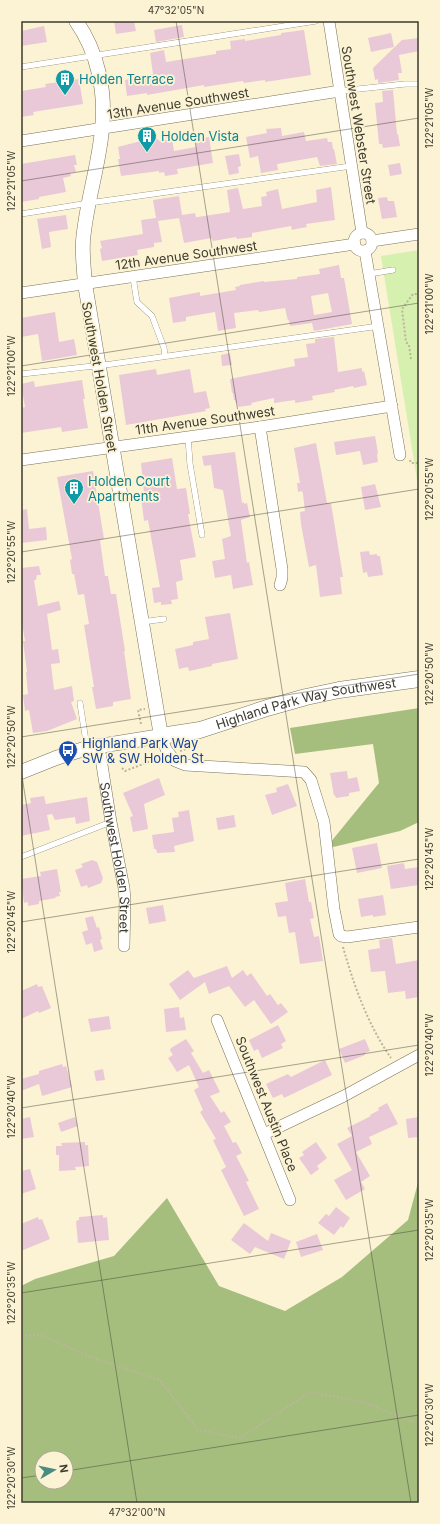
<svg xmlns="http://www.w3.org/2000/svg" width="440" height="1524" font-family="Inter,sans-serif">
<style>
.green{fill:#d6f0b0}
.forest{fill:#a5be7e;fill-rule:evenodd}
.building{fill:#e9c9d7;fill-rule:evenodd}
.lines{fill:none;stroke-linecap:round;stroke-linejoin:round}
.service-casing{stroke:#7a7357;stroke-width:6}
.minor-casing{stroke:#7a7357;stroke-width:12}
.tertiary-casing{stroke:#7a7357;stroke-width:15}
.secondary-casing{stroke:#7a7357;stroke-width:17}
.path{stroke:#bcb59d;stroke-width:2;stroke-dasharray:2 2;stroke-linecap:butt}
.service{stroke:#fff;stroke-width:5.5}
.minor{stroke:#fff;stroke-width:11}
.tertiary{stroke:#fff;stroke-width:14}
.secondary{stroke:#fff;stroke-width:16}
.ticks{fill:none;stroke:#3e3b2f;stroke-width:1;stroke-opacity:0.45}
.labels{text-anchor:middle;stroke-width:3.5;stroke-linejoin:round;paint-order:stroke}
.culture-label{font-size:13px;fill:#0d838f;stroke:#fbf3d4;text-anchor:start}
.street-label{font-size:13px;fill:#3e3b2f;stroke:#fbf3d4}
.transit-label{font-size:13px;fill:#164399;stroke:#fbf3d4;text-anchor:start}
.neatline{fill:none;stroke:#3e3b2f;stroke-width:1.5}
.ticks-label{font-size:10px;text-anchor:middle;fill:#3e3b2f}
</style>
<rect width="100%" height="100%" fill="#fbf3d4"/>
<path class="green" d="M419,250v242l-38,-236z"/>
<g class="forest">
<path d="M419,708v114l-19,9 -75,18 54,-66 -6,-39 -78,10 -5,-26z"/>
<path d="M419,1179v324h-398v-217l14,-7 79,-23 53,-58 52,88 66,25 57,-34 66,-57zM42,1458h24v24h-24z"/>
</g>
<g class="building">
<path d="M114,21h20l2,10 -20,3z"/>
<path d="M182,25l2,12 -28,5 -2,-12z"/>
<path d="M44,26l3,16 -26,4v-15z"/>
<path d="M304,30l7,45 -46,7v-2l-21,3 -1,-2 -39,6v-2l-57,10v-2l-20,3 -2,-16 28,-6 -3,-21 14,-3 2,12 50,-8v-3l15,-2 -1,-8 15,-2v2l36,-6v-2z"/>
<path d="M391,33l3,14 -23,5 -3,-14z"/>
<path d="M419,38v13l-20,4 3,18h-4l1,7 -21,3v-4l-3,1 -2,-12 29,-28z"/>
<path d="M79,79l4,25 -50,8 1,3 -13,2v-26l25,-4 -1,-3z"/>
<path d="M393,90l4,44h1l2,12 -17,2 -1,-4h-3l-4,-41 8,-1 -1,-11z"/>
<path d="M281,128l1,8 22,-4 2,9 21,-3 1,4h4l1,7h1l3,15 -17,2 -3,-9 -40,7 1,6 -17,3 -3,-17 -8,2 -4,-21 21,-4 -1,-4z"/>
<path d="M209,137l4,26 -36,6 1,5 -13,2 -1,-4 -5,1v-2l-38,5 -3,-17h2l-2,-12 19,-5 21,-3 1,2 13,-2 2,12 22,-4v-4h3l-1,-4z"/>
<path d="M239,154l2,12 -3,1 1,6 -10,2 -4,-19z"/>
<path d="M75,155l2,10h-3l2,7 -6,1 1,3 -8,2 3,14 -27,5v2l-18,3v-38z"/>
<path d="M400,163l2,11 -12,2 -2,-11z"/>
<path d="M331,187l4,33 -29,4 1,3 -11,2 -4,1 -1,-4 -39,7v4l-15,2 -1,-2 -23,4 -2,-3 -27,5 -5,-25 -21,3 4,21 -8,1v4l-17,3 1,5 -36,6 -2,-12 2,-1 -2,-7 43,-7 -2,-14 15,-2 -3,-18 26,-4 3,19 13,-2 1,4h2l32,-5 -3,-22 11,-2 5,21 19,-3 -1,-9 6,-1 -1,-4 12,-3 4,20 35,-7 -1,-12z"/>
<path d="M387,197l1,4h6l3,16 -15,2 -4,-21z"/>
<path d="M66,215l2,14 -19,3 2,15 -9,2 -5,-30z"/>
<path d="M339,265l2,13h3l8,46 -38,7 -2,-8 -22,3 -1,-6 -1,1 -3,-13 -26,4 -1,-2 -24,3 2,15 -18,3 -3,-19 -29,5v4l-13,2 -4,-25 31,-6v4l36,-6 -1,-3 5,-1v-1l24,-4v1l33,-3v-2l23,-3 -1,-5zM328,293l4,19 -18,3 -3,-19z"/>
<path d="M55,312l4,30 15,-3 3,16 -35,6 -4,-27 -17,3v-19z"/>
<path d="M334,337l4,35 24,-4v4l2,-1 3,14 -13,3 -1,-2 -19,4 1,2 -23,4 1,4 -18,3v-3l-21,3v-5l-23,5 1,2 -14,2 -1,-4h-1l-1,-3h-1l-1,-7h-1l-2,-14 65,-13 -1,-7 14,-2 -2,-13 9,-1v-4z"/>
<path d="M230,353l2,12 -10,1 -1,-11z"/>
<path d="M156,369l1,6 33,-6 4,24 12,-2 4,17 -5,1 1,2 -80,14 -7,-50z"/>
<path d="M82,380l3,19h-2l5,29 -26,4 -1,-5 -40,6v-25l4,-1 -4,-23 13,-3 1,6z"/>
<path d="M375,436l3,17 -1,1 1,8 -15,3 -3,-14 -24,4 -2,-13z"/>
<path d="M316,443l11,60h4l12,74h-3l2,17 -22,3 -4,-32 -7,2 -8,-43 -1,-12 5,-1 -2,-17 -1,-3 -4,1 -1,-9h3l-6,-35z"/>
<path d="M235,452l7,51 2,-1v2l3,-1 3,14 -9,3 6,43 2,-1 4,23 -20,4 -2,-14 -16,3 -3,-17 13,-2 -3,-20 9,-3 -8,-46 -9,-2 -3,-23 -7,1 -2,-10z"/>
<path d="M172,458l5,31 9,-1 4,26h-2l8,43 -16,3 3,20 -7,2 2,17 -7,1 1,4 -11,1v-3l-7,1 -2,-15 8,-1 -12,-67 -4,1 -2,-16 -2,-11 4,-1 -3,-30z"/>
<path d="M93,471l11,68 -4,1 5,36h3l3,18h5l9,57h-1l7,48 -18,3v4l-17,3 -4,-22h2l-10,-62 5,-1 -5,-30 -6,1 -4,-21h-2l-2,-14 2,-1 -15,-82z"/>
<path d="M375,484l6,23 -16,3 -4,-23z"/>
<path d="M27,509l2,20 17,-2 1,13 -26,3v-33z"/>
<path d="M369,551l1,4 7,-1v2h3l3,19 -15,2 -1,-5 -4,1 -3,-21z"/>
<path d="M39,566l2,9h-4l-1,5h-2l4,26 21,-5 2,9 -14,4 5,36 6,-1 2,14 -9,1 3,26 18,-4 2,15 -3,1 6,17 -30,12 -14,2 -4,-23 -4,1 -2,-16 5,-1 -2,-22h1l-4,-31h2l-3,-18 -1,1v-56z"/>
<path d="M230,613l8,46 -26,5v2l-23,5 -1,-4 -9,2 -4,-20 18,-4v-3l16,-3 -4,-22z"/>
<path d="M347,771l1,8 9,-2 3,14 -11,2v3l-13,2 -1,-3 -1,1 -4,-23z"/>
<path d="M159,778l6,17 -21,9 4,25 -15,3 -3,-15 3,-1 -10,-23z"/>
<path d="M288,784l9,22 -25,9 -7,-20 12,-3 -1,-4z"/>
<path d="M44,796l2,8 41,-7 3,24 -14,3 -1,-7 -20,3 -3,-6 -5,1 3,15 -29,6v-31l10,-2 -1,-5z"/>
<path d="M189,810l5,31 -20,5 1,6 -18,1 -1,-4h-2l-2,-14 22,-3 -2,-14 7,-1 -1,-5z"/>
<path d="M234,815l2,12 -18,3 -2,-12z"/>
<path d="M377,843l5,25 -25,5 -5,-25z"/>
<path d="M92,860l5,2 6,16 -2,5 -13,5 -1,-3 -6,2 -6,-17 8,-3 -2,-3z"/>
<path d="M404,863l1,6 14,-2v18l-28,4 -4,-23z"/>
<path d="M57,869l4,23h-2l1,4 -5,1 1,1 -17,3v3l-11,2v-4l-4,1 -3,-24 20,-3 -1,-4z"/>
<path d="M305,879l4,23h2l3,16 -4,1 4,18 5,-1 4,25 -23,3 -5,-32 -6,1 -3,-17 -8,1 -3,-14 13,-2 -3,-18z"/>
<path d="M383,895l3,20 -13,2v-2l-12,2 -3,-18z"/>
<path d="M163,905l3,16 -17,3 -3,-16z"/>
<path d="M93,916l4,12 2,-1 3,12 -2,1 3,9 -9,3 -2,-9 -6,2 -4,-13 6,-2 -3,-12z"/>
<path d="M392,938l4,26 23,-4v37l-13,2 -1,-8 -17,2 -3,-22 -14,1 -3,-22 12,-2 -1,-8z"/>
<path d="M227,966l5,12 11,-8 4,6 4,-3 16,23 3,-2 8,11 3,-2 7,9 -17,12 -17,-24 -9,7 -16,-21 -20,8 -4,-12 -25,18 -11,-16 19,-14 6,8z"/>
<path d="M37,984l1,3 4,-1 9,22 -12,5 -1,-2 -17,8v-28z"/>
<path d="M179,1007l1,11 4,-1 2,13 -20,2 -2,-23z"/>
<path d="M109,1016l2,13 -20,3 -3,-13z"/>
<path d="M278,1025l8,16 -5,3 2,4 -21,10 -4,-9 -4,2 -5,-11z"/>
<path d="M186,1039l8,12 -3,2 12,20 6,-3 11,22 -10,4 11,17 3,-2 7,11 -7,4 9,17 3,-1 6,11 -6,3 13,25 -3,1 13,27 -15,7 -23,-46 5,-3 -13,-27 3,-1 -16,-27 3,-2 -9,-20 5,-3 -10,-22 -12,7 -9,-14 5,-3 -3,-5 1,-2z"/>
<path d="M365,1039l5,12 -5,2v2l-20,8 -6,-14z"/>
<path d="M325,1060l7,15 -48,23 -2,-4 -9,4 -7,-14 22,-10 3,3z"/>
<path d="M62,1064l1,3 3,-1 6,21 -30,9 -3,-12 -18,7v-12l18,-5v-3z"/>
<path d="M103,1069l2,11 -9,1 -2,-10z"/>
<path d="M387,1103l11,21 -29,13 3,7 -16,8 14,24 -9,6 4,7 -19,11 -12,-20 18,-10 -15,-26 15,-8 -5,-8 24,-12 -1,-1 9,-5 -1,-2z"/>
<path d="M30,1117l4,20 -13,2v-20z"/>
<path d="M75,1117l3,9 -17,6 -3,-9z"/>
<path d="M419,1117v20l-11,1 -2,-19z"/>
<path d="M85,1142v3h3l1,21 -14,1 1,3 -17,1v-16h-3v-9h6l-1,-3z"/>
<path d="M316,1142l11,16 -10,8 2,3 -8,6 -12,-17 5,-3 -2,-3z"/>
<path d="M30,1169l6,20 -15,5v-23z"/>
<path d="M336,1207l14,11 -7,10 -2,-2 -7,9 -16,-12 8,-9 3,2z"/>
<path d="M103,1215v3l4,-1 2,23 -31,3 -2,-22 3,-1v-3z"/>
<path d="M38,1217l1,3 3,-1 8,20 -29,12v-27z"/>
<path d="M244,1223l24,18 3,-8 20,8 -7,18 -29,-12 -5,7 -19,-14z"/>
<path d="M317,1234l6,16 -22,7 -5,-15z"/>
</g>
<g class="lines">
<defs>
<g id="service">
<path d="M21,67l295,-46"/>
<path d="M340,91l65,-7h14"/>
<path d="M21,214l68,-11 262,-37"/>
<path d="M369,274l24,-4"/>
<path d="M133,277l4,25 15,14 12,32 1,8"/>
<path d="M21,374l91,-10 267,-38"/>
<path d="M188,437l2,27 12,71"/>
<path d="M142,622l22,-3"/>
<path d="M80,703l7,45"/>
<path d="M21,857l90,-35"/>
</g>
<g id="minor">
<path d="M329,21l33,212"/>
<path d="M21,141l319,-50"/>
<circle cx="363" cy="242" r="9"/>
<path d="M372,241l47,-7"/>
<path d="M365,251l35,204"/>
<path d="M21,293l334,-49"/>
<path d="M260,427l22,142v9l-2,7"/>
<path d="M21,460l239,-33 132,-21"/>
<path d="M161,736l5,13 9,12 10,4 119,7 7,8 13,42 10,87 5,25 2,2 6,1 72,-10"/>
<path id="s1" d="M99,746l12,76 13,66 1,12 -1,46"/>
<path d="M217,1020l73,180"/>
<path d="M264,1134l80,-38 75,-41"/>
</g>
<path id="tertiary" d="M21,772l35,-14 31,-10 74,-12 -76,-452c-1,-15 -3,-29 -2,-43 3,-38 16,-75 19,-112 4,-37 -4,-77 -26,-108"/>
<g id="secondary">
<path id="s2" d="M161,736l39,-6 67,-22 39,-11 33,-7 80,-11"/>
</g>
</defs>
<use href="#service" class="service-casing"/>
<use href="#minor" class="minor-casing"/>
<use href="#tertiary" class="tertiary-casing"/>
<use href="#secondary" class="secondary-casing"/>
<g class="path">
<path d="M411,359l-2,-14 -3,-3 -4,-33 11,-15h6"/>
<path d="M410,460l1,3h8"/>
<path d="M141,724l-3,-14 7,-1"/>
<path d="M180,751l15,-5"/>
<path d="M122,768l3,3 34,-13"/>
<path d="M343,947c11,39 25,78 48,111"/>
<path d="M21,1336l19,-1 56,24 64,21 38,50 42,8 70,-46 53,10 56,22"/>
</g>
<use href="#service" class="service"/>
<use href="#minor" class="minor"/>
<use href="#tertiary" class="tertiary"/>
<use href="#secondary" class="secondary"/>
</g>
<path class="ticks" d="M176,21l235,1482M21,181l398,-63M21,366l398,-63M21,552l398,-63M21,737l398,-63M21,770l116,733M21,922l398,-63M21,1108l398,-63M21,1293l398,-63M66,1471l353,-56M21,1478l21,-3"/>
<defs>
<symbol id="building-pin" viewBox="-11 -11 22 30"><path d="M0 17L-7.5 6A9.5 9.5 0 1 1 7.5 6Z" fill="#0f9aa8" stroke="#fbf3d4"/><path d="M-4-6H4V6H1V3H-1V6H-4ZM-2.5-4.3h1.7v1.8h-1.7ZM.8-4.3h1.7v1.8H.8ZM-2.5-1h1.7V.8h-1.7ZM.8-1h1.7V.8H.8Z" fill="#fff"/></symbol>
<symbol id="bus-pin" viewBox="-11 -11 22 30"><path d="M0 17L-7.5 6A9.5 9.5 0 1 1 7.5 6Z" fill="#1a4fb4" stroke="#fbf3d4"/><path d="M-5-6H5V4H4V6H2V4H-2V6H-4V4H-5ZM-3.5-4V0h7V-4ZM-3.5 1.2v1.5H-2V1.2ZM2 1.2v1.5H3.5V1.2Z" fill="#fff"/></symbol>
</defs>
<g fill-rule="evenodd">
<use href="#building-pin" x="54" y="68" width="22" height="30"/>
<use href="#building-pin" x="136" y="125" width="22" height="30"/>
<use href="#building-pin" x="63" y="477" width="22" height="30"/>
<use href="#bus-pin" x="57" y="739" width="22" height="30"/>
</g>
<g class="labels">
<g class="culture-label">
<text x="79" y="84">Holden Terrace</text>
<text x="161" y="141">Holden Vista</text>
<text x="88" y="486">Holden Court<tspan x="88" dy="15">Apartments</tspan></text>
</g>
<g class="street-label">
<text transform="translate(178 103) rotate(-9)" y="5">13th Avenue Southwest</text>
<text transform="translate(359 125) rotate(81)" y="5">Southwest Webster Street</text>
<text transform="translate(186 255) rotate(-8)" y="5">12th Avenue Southwest</text>
<text transform="translate(100 377) rotate(80)" y="5">Southwest Holden Street</text>
<text transform="translate(205 420) rotate(-8)" y="5">11th Avenue Southwest</text>
<text dy="5" stroke="none"><textPath href="#s2" startOffset="149">Highland Park Way Southwest</textPath></text>
<text dy="5" stroke="none"><textPath href="#s1" startOffset="113">Southwest Holden Street</textPath></text>
<text transform="translate(267 1104) rotate(68)" y="5">Southwest Austin Place</text>
</g>
<g class="transit-label">
<text x="82" y="748">Highland Park Way<tspan x="82" dy="15">SW &amp; SW Holden St</tspan></text>
</g>
</g>
<rect width="440" height="1524" fill="none" stroke="#fbf3d4" stroke-width="44"/>
<g transform="translate(54 1470) rotate(81)"><circle r="19" fill="#fbf3d4" stroke="#afa992"/>
<path d="M0-3L7 15L0 10L-7 15Z" fill="#498d82"/>
<text y="-6" font-size="11" font-weight="bold" text-anchor="middle" fill="#3e3b2f">N</text>
</g>
<rect x="22" y="22" width="396" height="1480" class="neatline"/>
<g class="ticks-label">
<text x="176" y="14">47°32'05"N</text>
<text transform="translate(429 118) rotate(-90)" y="4">122°21'05"W</text>
<text transform="translate(11 181) rotate(-90)" y="4">122°21'05"W</text>
<text transform="translate(429 304) rotate(-90)" y="4">122°21'00"W</text>
<text transform="translate(11 366) rotate(-90)" y="4">122°21'00"W</text>
<text transform="translate(429 489) rotate(-90)" y="4">122°20'55"W</text>
<text transform="translate(11 552) rotate(-90)" y="4">122°20'55"W</text>
<text transform="translate(429 674) rotate(-90)" y="4">122°20'50"W</text>
<text transform="translate(11 737) rotate(-90)" y="4">122°20'50"W</text>
<text transform="translate(429 859) rotate(-90)" y="4">122°20'45"W</text>
<text transform="translate(11 922) rotate(-90)" y="4">122°20'45"W</text>
<text transform="translate(429 1045) rotate(-90)" y="4">122°20'40"W</text>
<text transform="translate(11 1107) rotate(-90)" y="4">122°20'40"W</text>
<text transform="translate(429 1230) rotate(-90)" y="4">122°20'35"W</text>
<text transform="translate(11 1293) rotate(-90)" y="4">122°20'35"W</text>
<text transform="translate(429 1415) rotate(-90)" y="4">122°20'30"W</text>
<text transform="translate(11 1478) rotate(-90)" y="4">122°20'30"W</text>
<text x="137" y="1516">47°32'00"N</text>
</g>
</svg>
